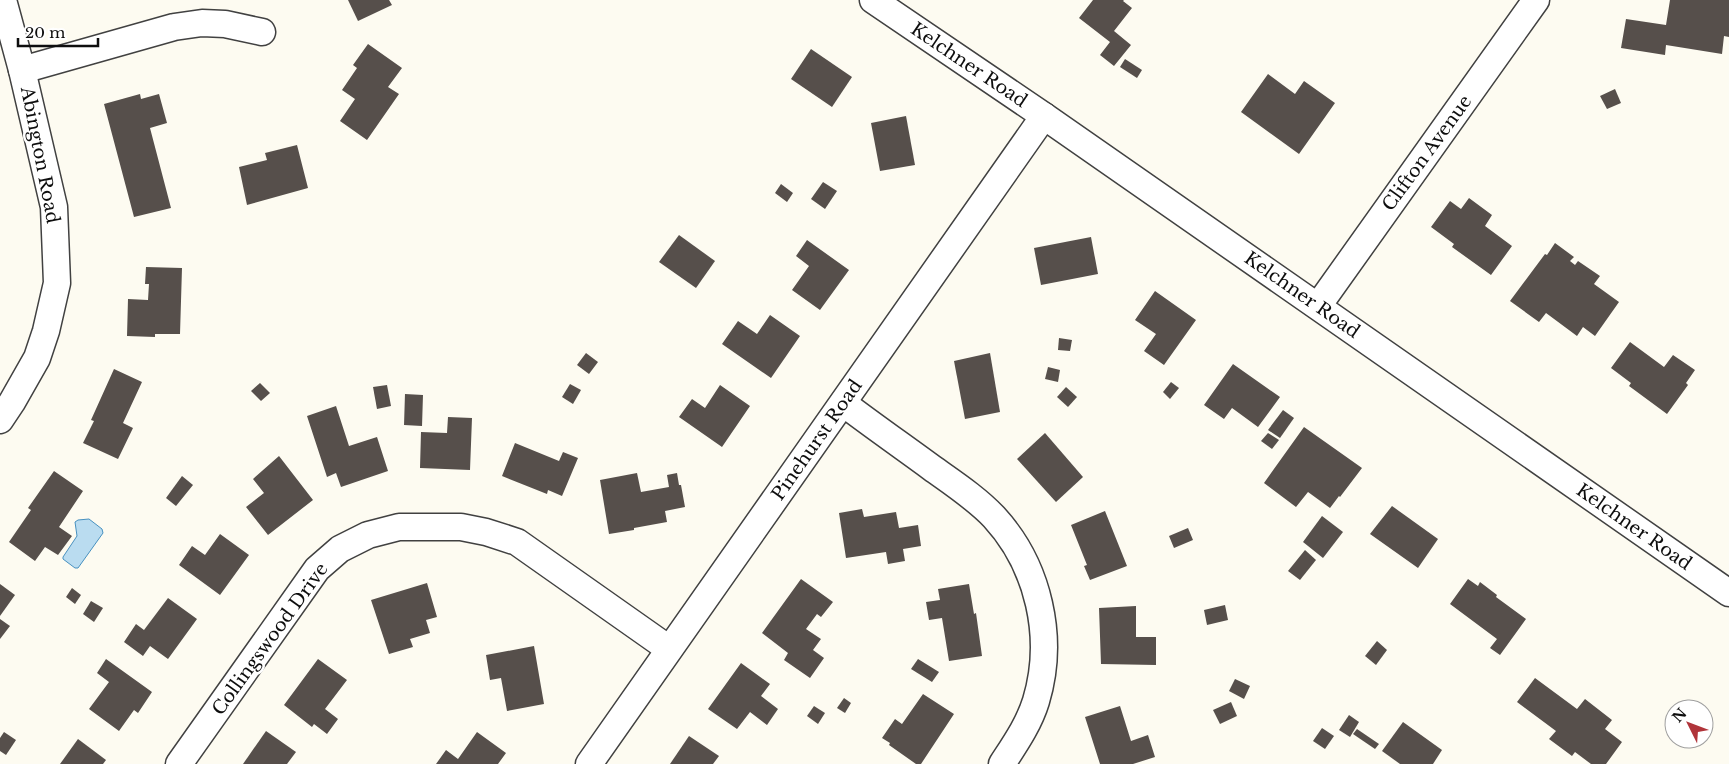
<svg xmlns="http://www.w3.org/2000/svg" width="1729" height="764" font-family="'Libre Baskerville',serif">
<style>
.water{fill:#badcf0;stroke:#4891c0}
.building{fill:#564f4b}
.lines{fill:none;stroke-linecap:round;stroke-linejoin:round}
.street-casing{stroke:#414141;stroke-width:29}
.street{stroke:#fff;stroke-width:26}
.labels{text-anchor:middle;stroke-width:5;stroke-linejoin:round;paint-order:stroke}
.street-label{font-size:18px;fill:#0e0e0e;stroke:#fff}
</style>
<rect width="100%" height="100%" fill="#fdfbf1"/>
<path class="water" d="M89,519l13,10 1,4 -25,35h-3l-12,-9v-2l14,-21 -2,-14 3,-2z"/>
<g class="building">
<path d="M348,0h41l3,5 -34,16z"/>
<path d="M1093,0h31l-1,1 9,7 -18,23 17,14 -17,21 -14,-11 10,-13 -31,-24z"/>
<path d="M1670,0h59v37l-5,-1 -2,18 -56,-9 -1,10 -44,-7 5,-29 40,6z"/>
<path d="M368,44l34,24 -14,19 11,7 -32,46 -27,-19 15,-22 -13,-9 15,-22 -4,-3z"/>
<path d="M811,49l41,28 -20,30 -41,-28z"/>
<path d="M1125,59l17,11 -5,8 -17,-11z"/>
<path d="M1268,74l27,20 9,-13 31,22 -36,51 -58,-42z"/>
<path d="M1615,89l6,14 -14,6 -7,-13z"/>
<path d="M140,94l1,5 18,-5 8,29 -17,5 21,80 -37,9 -30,-113z"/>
<path d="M906,116l9,49 -35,6 -9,-48z"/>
<path d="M297,145l11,43 -61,17 -8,-38 28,-7 -2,-7z"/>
<path d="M823,182l14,9 -12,18 -14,-10z"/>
<path d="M781,184l12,9 -6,9 -12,-9z"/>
<path d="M1469,198l23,17 -7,11 27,20 -21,29 -39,-28 2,-3 -23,-17 19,-26 11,8z"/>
<path d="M679,235l36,26 -19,27 -37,-26z"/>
<path d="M1091,237l7,37 -57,11 -7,-37z"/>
<path d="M807,240l42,30 -29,40 -28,-20 17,-24 -13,-10z"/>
<path d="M1555,243l19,14 -4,4 5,4 3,-4 22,15 -6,8 25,18 -24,34 -12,-9 -6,9 -31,-23 -7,9 -29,-21 35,-47 2,1z"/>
<path d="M146,267l36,1 -2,66h-25v3l-28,-1 1,-37 20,1 1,-16h-4z"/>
<path d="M1155,291l41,29 -32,45 -20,-14 12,-17 -21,-14z"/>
<path d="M770,315l30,21 -29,42 -49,-34 16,-23 19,13z"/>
<path d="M1059,338l13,2 -2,11 -12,-1z"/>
<path d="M1630,342l34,25 9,-12 22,15 -9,13 2,2 -21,29 -38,-28 2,-3 -20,-15z"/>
<path d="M586,353l12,9 -9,12 -12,-9z"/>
<path d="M990,353l10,59 -35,7 -11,-58z"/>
<path d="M1233,364l47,33 -22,30 -26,-19 -8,11 -20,-14z"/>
<path d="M1048,367l12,3 -2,12 -13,-3z"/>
<path d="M114,369l28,13 -19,41 10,5 -15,31 -35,-16 11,-22 -3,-1z"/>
<path d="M1171,382l8,6 -9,11 -7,-7z"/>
<path d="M260,383l10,10 -9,8 -10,-10z"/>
<path d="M570,384l11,6 -8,14 -11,-7z"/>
<path d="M387,385l4,21 -14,3 -4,-22z"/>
<path d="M720,385l30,21 -28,41 -43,-30 13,-18 13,9z"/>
<path d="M1066,387l11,10 -9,10 -11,-10z"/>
<path d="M405,394l18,1 -1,31 -18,-1z"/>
<path d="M336,406l13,40 28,-9 11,34 -47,16 -5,-14 -9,4 -20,-61z"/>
<path d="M1283,410l11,8 -14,20 -12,-8z"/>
<path d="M448,417l24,1 -2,52 -50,-2 1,-36 26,1z"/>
<path d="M1304,427l58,41 -22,29 -1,-1 -9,12 -22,-16 -12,15 -32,-24z"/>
<path d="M1045,433l38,44 -27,25 -39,-43z"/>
<path d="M1268,433l11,7 -7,9 -11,-8z"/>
<path d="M515,443l44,18 4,-9 15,6 -16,38 -14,-6 -1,4 -45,-18z"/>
<path d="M279,456l34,44 -45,35 -22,-28 18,-14 -11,-14z"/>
<path d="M54,471l29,20 -24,36 13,9 -14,19 -13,-8 -10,14 -26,-19 22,-32 -3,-2z"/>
<path d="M637,473l4,19 28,-5 -2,-12 10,-2 2,12h2l4,22 -20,4 2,11 -33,6v2l-25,4 -9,-54z"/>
<path d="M182,476l11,9 -17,21 -10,-8z"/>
<path d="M1392,506l46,33 -20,29 -48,-34z"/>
<path d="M862,509l2,8 32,-5 3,16 19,-3 3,21 -18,3 2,12 -17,3 -2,-12 -40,6 -7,-45z"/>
<path d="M1105,511l22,55 -37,14 -6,-14 3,-1 -16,-40z"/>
<path d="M1322,516l21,16 -20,26 -20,-16z"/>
<path d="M1188,528l5,12 -19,8 -5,-12z"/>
<path d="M220,534l29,21 -29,40 -41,-30 13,-19 13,9z"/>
<path d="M1305,550l11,10 -16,20 -12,-9z"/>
<path d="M801,579l32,23 -12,15 -4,-3 -11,15 15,10 -8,11 11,8 -14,20 -26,-18 4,-7 -26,-20z"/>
<path d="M1468,579l10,7 2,-4 17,13 -1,2 30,22 -26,36 -10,-7 7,-9 -47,-35z"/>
<path d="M427,583l10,34 -11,3 4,13 -20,6 3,8 -24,7 -18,-54z"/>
<path d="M0,584l15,11 -15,21z"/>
<path d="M969,584l5,30 2,-1 6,43 -33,5 -7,-43 -13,2 -3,-18 14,-2 -2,-11z"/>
<path d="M72,588l9,7 -6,9 -9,-7z"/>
<path d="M168,598l29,21 -29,40 -18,-13 -7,10 -19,-14 12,-18 8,6z"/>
<path d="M91,601l12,7 -9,14 -11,-8z"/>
<path d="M1225,605l3,15 -21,5 -3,-15z"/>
<path d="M1136,606v31h20v28l-55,-1 -2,-56z"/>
<path d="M0,619l10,7 -10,13z"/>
<path d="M1377,641l10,9 -11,15 -11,-9z"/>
<path d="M534,646l10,58 -37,7 -6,-33 -11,2 -4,-25z"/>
<path d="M106,659l46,33 -14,21 -4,-3 -15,21 -30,-22 20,-27 -12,-9z"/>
<path d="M318,659l29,21 -22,29 13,10 -11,15 -13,-10 -2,3 -28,-22z"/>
<path d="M918,659l21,13 -7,10 -21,-13z"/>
<path d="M741,663l29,21 -9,12 17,13 -11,16 -17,-13 -13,17 -29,-20z"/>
<path d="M1535,678l42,31 8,-10 27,21 -7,9 17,13 -16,22h-15l-16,-12 -3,4 -23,-17 7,-8 -39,-29z"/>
<path d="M1235,679l15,7 -6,13 -15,-8z"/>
<path d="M923,694l31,20 -33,50h-5l-27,-19 1,-2 -8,-5 13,-19 7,5z"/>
<path d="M844,698l7,5 -6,10 -8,-5z"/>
<path d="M1231,702l6,14 -17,8 -7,-14z"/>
<path d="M814,706l11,7 -7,11 -11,-8z"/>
<path d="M1120,706l11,35 17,-6 7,22 -22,7h-33l-15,-47z"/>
<path d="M1349,715l10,7 -9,15 -11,-7z"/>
<path d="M1403,722l39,28 -9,14h-33l-18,-13z"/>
<path d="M1322,728l12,8 -9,13 -12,-8z"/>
<path d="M1357,729l22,15 -4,5 -22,-15z"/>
<path d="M266,731l30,21 -9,12h-44z"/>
<path d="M4,732l12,8 -10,15 -6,-4v-13z"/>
<path d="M477,732l29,21 -8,11h-62l10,-14 12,9z"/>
<path d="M689,736l30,20 -6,8h-43z"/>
<path d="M78,739l28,21 -3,4h-43z"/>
</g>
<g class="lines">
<defs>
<g id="street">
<path d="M873,0l171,116 685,477"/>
<path d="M22,70l152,-43 28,-4 23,1 37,8"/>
<path d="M1318,306l218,-306"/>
<path d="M843,403c29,22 59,43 89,65 21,15 44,30 62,49 45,49 61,121 42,184 -7,23 -21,43 -34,63"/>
<path d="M0,420l12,-18 25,-44 9,-27 11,-48 -3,-76 -32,-137 -19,-70"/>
<path d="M179,764l138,-195 23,-20 28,-14 31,-8h62l25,5 31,10 152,107"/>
<path d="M589,764l455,-648"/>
</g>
</defs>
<use href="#street" class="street-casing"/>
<use href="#street" class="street"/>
</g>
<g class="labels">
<g class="street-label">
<text transform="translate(969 65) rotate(34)" y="6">Kelchner Road</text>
<text transform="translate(1427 153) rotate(-54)" y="6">Clifton Avenue</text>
<text transform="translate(40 155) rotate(79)" y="6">Abington Road</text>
<text transform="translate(1302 295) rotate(35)" y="6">Kelchner Road</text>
<text transform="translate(817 440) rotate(-55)" y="6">Pinehurst Road</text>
<text transform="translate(1634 527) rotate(35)" y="6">Kelchner Road</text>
<text transform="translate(270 639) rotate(-54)" y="6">Collingswood Drive</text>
</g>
</g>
<g transform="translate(1689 724) rotate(312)"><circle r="24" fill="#ffffff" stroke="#9f9f9f"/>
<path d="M0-4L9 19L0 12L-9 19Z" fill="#b0343a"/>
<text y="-8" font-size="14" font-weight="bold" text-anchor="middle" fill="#0e0e0e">N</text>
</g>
<path d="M18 38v8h80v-8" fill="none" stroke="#0e0e0e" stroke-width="2.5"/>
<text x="25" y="38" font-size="15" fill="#0e0e0e" stroke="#ffffff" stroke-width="4" paint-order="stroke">20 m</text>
</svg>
